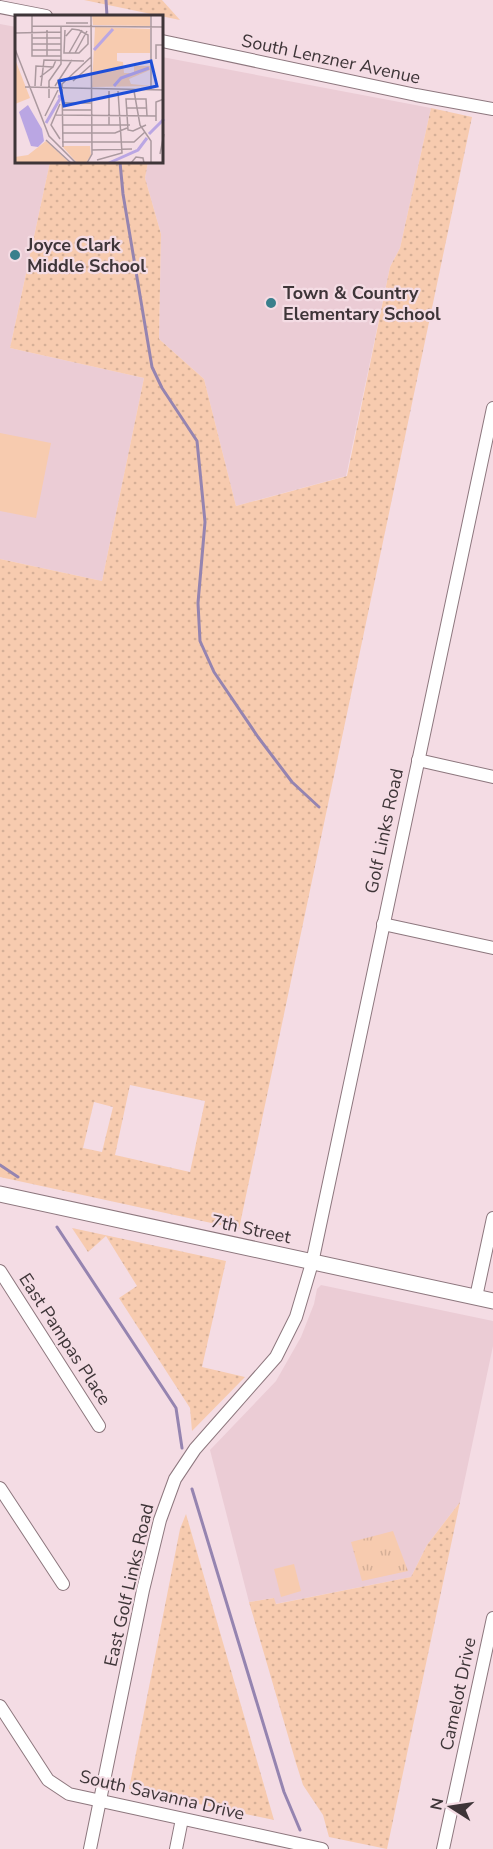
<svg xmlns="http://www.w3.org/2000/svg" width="493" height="1849" font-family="'Nunito Sans',sans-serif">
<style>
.built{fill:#ebccd5}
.grass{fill:url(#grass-dots);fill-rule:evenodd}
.park{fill:url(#park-tufts)}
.pitch{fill:#f7cbaf}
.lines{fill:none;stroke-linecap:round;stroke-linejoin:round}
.stream{stroke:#9584b0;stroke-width:3}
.minor-casing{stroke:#8d777e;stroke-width:14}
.major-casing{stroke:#8d777e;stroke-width:17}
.minor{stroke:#fff;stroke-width:12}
.major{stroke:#fff;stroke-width:15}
.poi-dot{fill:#397f8c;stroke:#f4dce4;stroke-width:2}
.labels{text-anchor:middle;stroke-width:4.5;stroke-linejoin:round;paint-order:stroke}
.street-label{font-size:18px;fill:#3e3538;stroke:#f4dce4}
.poi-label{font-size:18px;font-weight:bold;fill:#3e3538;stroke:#f4dce4;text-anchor:start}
.inset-river{fill:none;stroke:#baa6e3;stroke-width:3}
.inset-road{fill:none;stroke:#ab999f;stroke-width:1.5}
.view{fill:#1d4ed8;fill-opacity:0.15;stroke:#1d4ed8;stroke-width:3}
.inset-edge{fill:none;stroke:#3e3538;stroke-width:3}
</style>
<defs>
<pattern id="grass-dots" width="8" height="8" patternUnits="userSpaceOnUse" patternTransform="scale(1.5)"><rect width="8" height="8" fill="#f7cbaf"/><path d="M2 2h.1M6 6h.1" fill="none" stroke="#d5af97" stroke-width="1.8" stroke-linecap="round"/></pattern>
<pattern id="park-tufts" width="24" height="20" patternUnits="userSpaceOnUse" patternTransform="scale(1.5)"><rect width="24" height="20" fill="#f7cbaf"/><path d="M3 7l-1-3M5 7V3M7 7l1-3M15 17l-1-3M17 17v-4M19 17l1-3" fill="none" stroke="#d5af97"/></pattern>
</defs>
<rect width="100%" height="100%" fill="#f4dce4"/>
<g class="built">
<path d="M0,24l16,3v135h34l-40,186 134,30 -42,203 -102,-22z"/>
<path d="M162,57l269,51 -31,140 -10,19 -44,209 -110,30 -32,-127 -45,-40 2,-105 -16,-56 3,-16h14z"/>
<path d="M321,1285l172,36v25l-33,156 -33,43 -16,32 -136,27 -2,-6 -24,4 -39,-152 66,-69 25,-44 13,-33 3,-15z"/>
</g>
<g class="grass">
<path d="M84,0h78l18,20z"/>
<path d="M431,108l41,9 -233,1112 -239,-52v-618l102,22 42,-203 -134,-30 40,-186h98l-3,16 16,56 -2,105 45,40 32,127 111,-30 43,-209 10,-19zM130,1085l75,16 -15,71 -75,-17zM94,1102l19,5 -11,45 -19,-4z"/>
<path d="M72,1228l154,33 -24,106 43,10 -53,54 -2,-23 -71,-110 18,-12 -31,-50 -18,16z"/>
<path d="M460,1502l-73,347 -58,-12 -6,-22 -20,-30 -7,-22 -47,-161 25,-4 2,6 135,-27 16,-32z"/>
<path d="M186,1514l88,306 -145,-31 51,-260z"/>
</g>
<path class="park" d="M393,1531l15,40 -46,10 -11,-39z"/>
<g class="pitch">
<path d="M0,433l51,10 -15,75 -36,-7z"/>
<path d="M294,1564l7,27 -20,6 -7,-28z"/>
</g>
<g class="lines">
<g class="stream">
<path d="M106,0l1,16"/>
<path d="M120,162l3,32 29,173 10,21 35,53 8,81 -7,81 2,38 14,31 44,65 34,45 27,25"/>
<path d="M0,1165l18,12"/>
<path d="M57,1227l119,181 6,40"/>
<path d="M192,1489l92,303 16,38"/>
</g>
<defs>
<g id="minor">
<path d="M0,7l46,9"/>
<path d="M162,41l254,54 77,14"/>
<path d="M418,760l75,17"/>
<path d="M383,924l110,24"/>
<path d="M0,1271l99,155"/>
<path d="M476,1297l17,-79"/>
<path d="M0,1488l63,96"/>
<path d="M0,1706l48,74 21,14 253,55"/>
<path d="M90,1849l53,-259 17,-70 15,-41 20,-30 81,-92 20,-40 16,-54 181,-855"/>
<path d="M176,1849l6,-30"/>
<path d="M443,1849l50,-231"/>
</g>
<path id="major" d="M0,1194l493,107"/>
</defs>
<use href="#minor" class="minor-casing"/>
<use href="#major" class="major-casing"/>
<use href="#minor" class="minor"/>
<use href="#major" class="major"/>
</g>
<g class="poi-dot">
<circle cx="15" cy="255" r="6"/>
<circle cx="271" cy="303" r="6"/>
</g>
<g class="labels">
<g class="street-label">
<text transform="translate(331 59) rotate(12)" y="6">South Lenzner Avenue</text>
<text transform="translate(384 831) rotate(-78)" y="6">Golf Links Road</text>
<text transform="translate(251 1229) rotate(12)" y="6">7th Street</text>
<text transform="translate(65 1339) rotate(57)" y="6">East Pampas Place</text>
<text transform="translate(129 1585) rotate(-77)" y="6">East Golf Links Road</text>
<text transform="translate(458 1694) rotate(-78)" y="6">Camelot Drive</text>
<text transform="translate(162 1795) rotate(13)" y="6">South Savanna Drive</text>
</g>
<g class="poi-label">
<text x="27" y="251">Joyce Clark<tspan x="27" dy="21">Middle School</tspan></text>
<text x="283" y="299">Town &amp; Country<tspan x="283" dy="21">Elementary School</tspan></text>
</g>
</g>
<g transform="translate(15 15)">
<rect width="148" height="148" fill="#f4dce4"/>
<path d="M77,0h58v11l-57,-1zM80,12l55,2v24h-33v8l6,1 1,11h10v-7h16v4l-21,9 2,5 20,2 -59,1zM31,126l24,22h-55v-6l13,-2z" fill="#f7cbaf"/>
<path d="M0,44l15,39 -15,6z" fill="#f7cbaf"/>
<path d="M47,131h28l1,9 -5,8h-9z" fill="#f7cbaf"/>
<path d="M13,90l14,24 2,12 -6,6 -7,-1 -12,-34z" fill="#baa6e3"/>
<path class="inset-river" d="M79,35l19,-21M99,71l7,-8 28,-10M31,108l15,-26 -3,-1M134,119l15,-15M94,148l29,-13 9,-12"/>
<path class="inset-road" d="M17,0v41h29M51,8h22M17,11l132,1M32,15v26M50,15l-1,23h15l9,-9v-9l-9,-5 -7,-1 -6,7M0,18l46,-1M17,23h29M17,29h29M0,34l34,87 27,27M17,35h29M54,38l13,-23M60,38l12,-22M141,44v-14h8M25,62l13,-10 3,-7M58,66l18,-16M20,71l1,-20 17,1M26,71l3,-26 40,1M40,71l17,-26M10,72l139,3M136,75v-75M119,76l6,34 11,16v22M34,83v-17l12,-17v-38M47,88h29M111,93h21M47,95h29M41,100l100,1M30,101l13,-26M141,106v-19l8,-3M47,110h68M94,110v-34M131,110l-13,6 -5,-1 -2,-31h20l1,17M47,118h53l12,-5M45,124l-9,-14 9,-21M31,125l25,23M47,127h72l11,-10M48,132l-1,-63 29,-27M77,135l40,-1M145,139l4,-20M82,145l25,-7 -4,-62M72,148l5,-9 -1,-139M116,148l5,-6 7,1 1,5"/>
<path class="view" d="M136,46l6,25 -93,20 -5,-25z"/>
<rect width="148" height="148" class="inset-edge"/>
</g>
<g transform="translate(451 1807) rotate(282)" stroke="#f4dce4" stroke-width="4.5" paint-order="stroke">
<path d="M0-4.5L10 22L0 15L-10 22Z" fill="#3e3538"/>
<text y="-9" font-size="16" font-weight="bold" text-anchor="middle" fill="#3e3538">N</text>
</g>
</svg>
